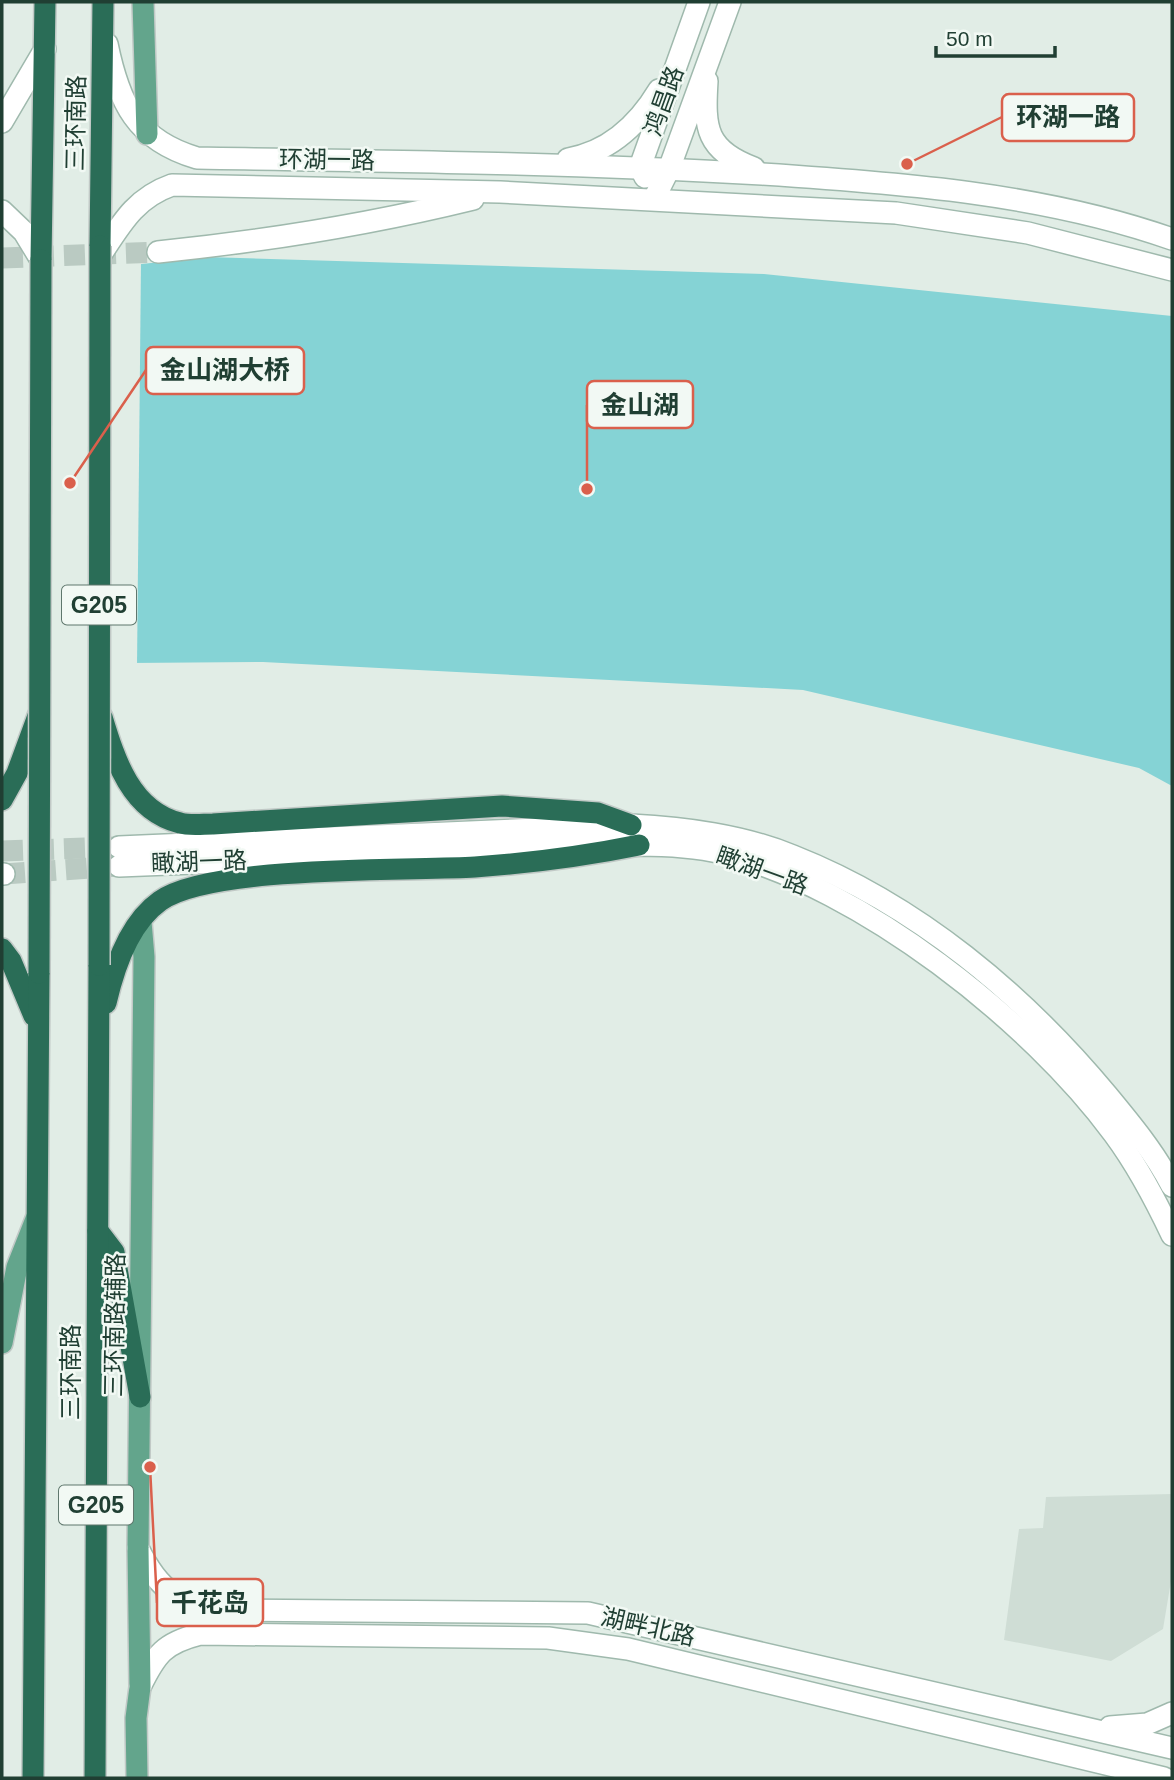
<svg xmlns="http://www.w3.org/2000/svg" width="1174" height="1780" font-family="Helvetica,'Noto Sans SC',sans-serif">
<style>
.built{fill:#cfddd5}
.water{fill:#85d3d5}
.pier{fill:#e1ede6}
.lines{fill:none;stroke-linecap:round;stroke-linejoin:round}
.secondary-tunnel{stroke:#bacac2;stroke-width:21;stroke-dasharray:21 10;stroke-linecap:butt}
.secondary-casing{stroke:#9fb9ad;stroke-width:24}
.primary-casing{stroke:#c1c9c6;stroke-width:24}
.highway-casing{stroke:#c1c9c6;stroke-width:24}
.secondary{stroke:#fff;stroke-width:21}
.primary{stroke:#63a58c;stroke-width:21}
.highway{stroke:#2a6d57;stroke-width:21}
.highway-bridge-casing{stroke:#c1c9c6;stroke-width:24;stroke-linecap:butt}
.highway-bridge{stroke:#2a6d57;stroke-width:21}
.labels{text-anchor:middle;stroke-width:5;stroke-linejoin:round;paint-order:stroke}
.shield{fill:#f2f9f4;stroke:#5f776d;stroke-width:2}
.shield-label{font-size:23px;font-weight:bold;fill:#203f33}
.street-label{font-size:24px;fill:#203f33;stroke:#f2f9f4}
.leader{fill:none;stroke:#da604c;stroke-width:2.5}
.callout-dot{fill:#da604c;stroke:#f2f9f4;stroke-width:2.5}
.callout{fill:#f2f9f4;stroke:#da604c;stroke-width:2.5}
.callout-label{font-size:26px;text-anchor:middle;font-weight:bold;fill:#203f33}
</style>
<rect width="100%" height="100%" fill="#e1ede6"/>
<path class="built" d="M1172,1494v81l-9,54 -52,32 -107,-21 15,-111 24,-1 3,-31z"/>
<path class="water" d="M207,257l557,17 408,42v470l-33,-18 -336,-78 -540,-28 -261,2v-385z"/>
<path class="pier" d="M141,261l-4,406h-135v-392z"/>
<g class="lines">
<g class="secondary-tunnel">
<path d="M2,258l156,-6"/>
<path d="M2,851l115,-4"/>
<path d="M4,874l114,-8"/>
</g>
<defs>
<g id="secondary">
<path d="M107,44c12,59 29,96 90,114 188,3 377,5 565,16 137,9 279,19 410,65"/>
<path d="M707,81c-3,48 -1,69 47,87"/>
<path d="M2,122l43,-73"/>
<path d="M568,159c41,-7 70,-34 91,-69"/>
<path d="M645,177l-5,-10 59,-165"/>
<path d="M654,199l15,-30 61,-167"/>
<path d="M2,211l22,21 17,28"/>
<path d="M158,252c108,-11 209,-27 315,-53"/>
<path d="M100,256c21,-32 35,-58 72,-71l328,7 396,21 132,20 144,37"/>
<path d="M119,847l512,-22c55,3 111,10 162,31 124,49 230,138 314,239 24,29 48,58 65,91"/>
<path d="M119,866l520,-21c28,0 57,2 84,8 138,34 308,168 391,281 23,31 42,67 58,101"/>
<path d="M2,874h2"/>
<path d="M138,1548c22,45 41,55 90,62l360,3 584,135"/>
<path d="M140,1687c16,-33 24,-44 60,-53l348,4 80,11 536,129"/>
<path d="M1110,1727l37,-3 25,-11"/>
</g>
<g id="primary">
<path d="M143,2l4,132"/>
<path d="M2,1343l15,-76 19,-48"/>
<path d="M137,1778l-1,-60 4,-31 -2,-139 6,-591 -3,-35"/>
</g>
<g id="highway">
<path d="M100,246l3,-244"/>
<path d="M41,260l4,-258"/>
<path d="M102,717c13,43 29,94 78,106 10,3 23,1 33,1l289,-18 96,7 33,12"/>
<path d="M2,800l15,-27 21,-57"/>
<path d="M2,949l9,12 23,55"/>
<path d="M106,1003c8,-35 23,-80 54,-102 50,-36 246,-30 315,-34 55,-4 110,-11 164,-22"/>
<path d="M98,1231l16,21 26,145"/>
<path d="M33,1778l6,-805"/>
<path d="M95,1778l4,-813"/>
</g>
</defs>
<use href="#secondary" class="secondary-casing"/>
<use href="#primary" class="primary-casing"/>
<use href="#highway" class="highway-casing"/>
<use href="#secondary" class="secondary"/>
<use href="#primary" class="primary"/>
<use href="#highway" class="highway"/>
<defs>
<g id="highway-bridge">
<path d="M99,965l1,-719"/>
<path d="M39,973l2,-713"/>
</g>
</defs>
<use href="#highway-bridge" class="highway-bridge-casing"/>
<use href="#highway-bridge" class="highway-bridge"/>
</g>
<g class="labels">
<g class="shield">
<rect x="62" y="585.5" width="74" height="39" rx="5"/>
<rect x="59" y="1485.5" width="74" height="39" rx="5"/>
</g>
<g class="shield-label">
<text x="99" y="613">G205</text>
<text x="96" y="1513">G205</text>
</g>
<g class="street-label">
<text transform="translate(664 101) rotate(-70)" y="8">鸿昌路</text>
<text transform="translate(76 123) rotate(-89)" y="8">三环南路</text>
<text transform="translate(327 160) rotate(1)" y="8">环湖一路</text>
<text transform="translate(199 862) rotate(-2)" y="8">瞰湖一路</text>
<text transform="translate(762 871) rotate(20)" y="8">瞰湖一路</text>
<text transform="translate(115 1325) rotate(-89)" y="8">三环南路辅路</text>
<text transform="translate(71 1372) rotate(-90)" y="8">三环南路</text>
<text transform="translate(648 1627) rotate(13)" y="8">湖畔北路</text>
</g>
</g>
<path class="leader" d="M907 164L1002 117M70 483L146 370M587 489L587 405M150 1467L157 1603"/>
<g class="callout-dot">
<circle cx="907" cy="164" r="7"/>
<circle cx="70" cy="483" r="7"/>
<circle cx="587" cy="489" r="7"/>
<circle cx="150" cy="1467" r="7"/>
</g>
<g class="callout">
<rect x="1002" y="94" width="132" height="47" rx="7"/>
<rect x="146" y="347" width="158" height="47" rx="7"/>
<rect x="587" y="381" width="106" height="47" rx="7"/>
<rect x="157" y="1579" width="106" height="47" rx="7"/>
</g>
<g class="callout-label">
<text x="1068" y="126">环湖一路</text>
<text x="225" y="379">金山湖大桥</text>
<text x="640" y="414">金山湖</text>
<text x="210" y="1612">千花岛</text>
</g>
<rect width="1174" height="1780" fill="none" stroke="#203f33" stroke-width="7"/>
<path d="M936 46v10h119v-10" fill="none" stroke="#203f33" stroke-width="3.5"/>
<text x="946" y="46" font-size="21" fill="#203f33" stroke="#f2f9f4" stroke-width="5" paint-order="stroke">50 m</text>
</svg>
